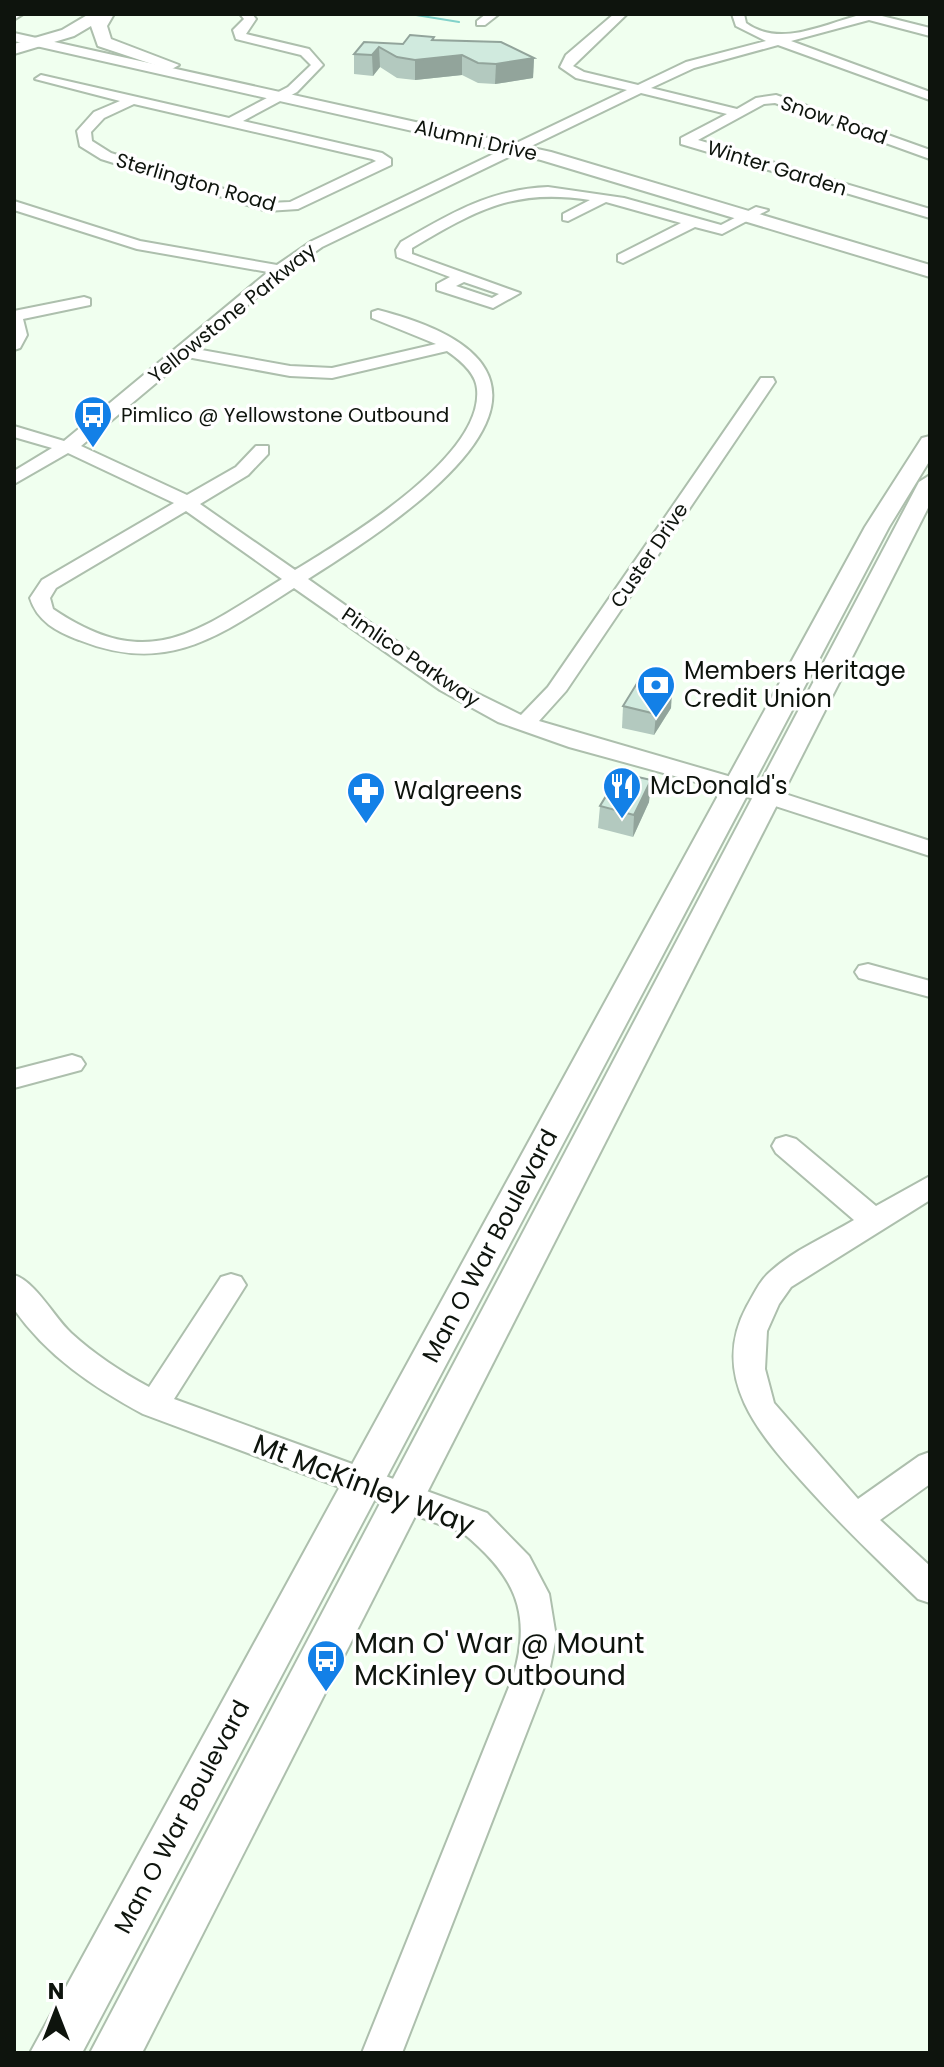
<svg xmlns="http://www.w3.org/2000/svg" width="944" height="2067" font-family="Poppins,sans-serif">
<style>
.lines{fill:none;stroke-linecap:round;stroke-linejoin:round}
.stream{stroke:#82d2ca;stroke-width:2}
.minor-casing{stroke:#adbfad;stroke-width:4}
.major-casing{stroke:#adbfad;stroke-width:4}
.highway-casing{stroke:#adbfad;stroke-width:4}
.minor{fill:#fff;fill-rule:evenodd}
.major{fill:#fff;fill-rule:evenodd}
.highway{fill:#fff;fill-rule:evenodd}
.wall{fill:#b3c9bf}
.shaded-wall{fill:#92a49b}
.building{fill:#d0eade;stroke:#92a49b;stroke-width:2}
.labels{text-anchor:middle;stroke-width:7;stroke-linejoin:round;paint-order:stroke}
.far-street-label{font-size:20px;fill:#0e140d;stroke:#fff}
.far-poi-label{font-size:20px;fill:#0e140d;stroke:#fff;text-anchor:start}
.poi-label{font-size:24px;fill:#0e140d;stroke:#fff;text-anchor:start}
.street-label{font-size:24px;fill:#0e140d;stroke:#fff}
.near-street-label{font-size:28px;fill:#0e140d;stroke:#fff}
.near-poi-label{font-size:28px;fill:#0e140d;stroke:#fff;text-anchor:start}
</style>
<rect width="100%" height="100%" fill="#f0ffef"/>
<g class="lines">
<path class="stream" d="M410,14l49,8"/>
<defs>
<g id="minor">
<path d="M240,14h12l4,5 -10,15 63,15 14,16 -26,27 -54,29 139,32 9,6v6l-93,44 -31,2 -166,-52 -21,-13 -3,-15 17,-19 26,-11 -85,-22 6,-4 188,43 59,-31 23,-22 -10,-10 -65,-16 -3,-9 11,-11zM134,104l238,55 4,2 -86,41 -22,1 -157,-50 -19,-12 -1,-9 13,-14z"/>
<path d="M486,14h13l-14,11h-8v-4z"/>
<path d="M614,14h13l-54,52 11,6 54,13 48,-23 80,-21 -30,-15 -4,-12h12l2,9c33,24 74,3 110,-7l-2,-2h20l56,14v8l-61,-16 -78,21 139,51v8l-152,-55 -84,23 -43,20 86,21 19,-11 20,-3 154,55v9l-155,-56 -11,1 -66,36 232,69v9l-249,-74v-6l46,-24 -86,-21 -319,154 -37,26 -89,76 94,17 42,2 104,-24 -64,-26v-6l6,-2c245,63 36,202 -70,269l146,103 67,33 27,-28 213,-309h12l2,4 -209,309 -27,30 206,60 185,60v15l-201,-65 -160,-44 -71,-25 -58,-32 -146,-102c-74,47 -125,88 -215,52 -22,-8 -42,-19 -49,-42l12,-18 132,-77 -106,-50 -54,31v-13l38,-23 -38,-11v-11l50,15 204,-169 -131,-23 -123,-39v-9l126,40 137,24 35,-24 315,-151 -51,-12 -16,-11 6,-12zM447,351c13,9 29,22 30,38 7,68 -131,150 -182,181l-95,-66 48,-29 20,-21v-8h-12l-20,21 -49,28 -106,-49 106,-89 103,19 42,2zM186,511l96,68c-86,53 -133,95 -229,30l-3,-11 6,-10z"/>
<path d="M548,187l76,11 97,27 35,-18 12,3 -46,24 -27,-7 -72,36 -5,-2v-6l63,-32 -75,-21 -38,19 -5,-1v-6l27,-14c-76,-12 -114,10 -178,48v6l108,39 -27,15 -56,-18v-6l13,-7 -53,-20 -1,-7 5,-8c48,-28 90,-53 147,-55zM464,282l35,12 -7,4 -36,-12z"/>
<path d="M84,297l6,2v6l-67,14 4,16 -7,13 -6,2v-39z"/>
<path d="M868,964l62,17v16l-71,-19 -4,-6 4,-6z"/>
<path d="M72,1055l9,3 4,6 -4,6 -67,18v-18z"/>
<path d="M786,1136l10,3 80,67 54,-30v24l-139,87 -12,17 -12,27 -2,38 9,34 84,96 61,-43 11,-4v32l-50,36 50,46v37l-12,-4c-38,-37 -76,-73 -111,-112 -46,-51 -99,-109 -60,-181 7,-12 13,-26 24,-35 23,-21 56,-35 83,-51l-78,-67 -4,-7 4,-7z"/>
<path d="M231,1274l10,3 5,8 -72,114 313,114 42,43 20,38 7,43 -8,40 -146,376h-40l151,-376c20,-65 1,-102 -50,-144l-320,-119c-50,-27 -96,-58 -129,-105v-34c22,7 39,41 57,58 23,21 50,39 78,54l72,-110z"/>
</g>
<g id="major">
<path d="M14,33l537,119 379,113v12l-389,-117 -527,-119z"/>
<path d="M930,436v24l-41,67 -807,1526h-52l835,-1526 57,-89z"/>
<path d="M930,475v29l-788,1549h-52l829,-1571z"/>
</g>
<g id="highway">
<path d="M14,14h9l-8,5z"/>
<path d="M89,14h25l-7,12 4,13 68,26 -9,5 -72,-24 -7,-20 -17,10 -60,18v-10l48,-14z"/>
</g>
</defs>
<use href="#minor" class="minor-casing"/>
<use href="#major" class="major-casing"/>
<use href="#highway" class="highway-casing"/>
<use href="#minor" class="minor"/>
<use href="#major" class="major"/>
<use href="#highway" class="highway"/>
</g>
<g class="wall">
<path d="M434,40l100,18 -1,20 -38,6 -17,-1 -16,-8 -47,5 -18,-2 -17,-11 -7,9 -19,-2v-20l10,-12 39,2z"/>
<path d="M672,687l-1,21 -17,27 -32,-7 1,-22z"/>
<path d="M651,780l-2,22 -16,35 -35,-9 2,-22z"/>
</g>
<g class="shaded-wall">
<path d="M434,37l1,20 27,-2v20l-47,5v-20z"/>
<path d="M379,47l1,20 -7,9 -1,-21z"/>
<path d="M534,58l-1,20 -38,6 1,-20z"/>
<path d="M672,687l-1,21 -17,27 2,-21z"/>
<path d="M651,780l-2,22 -16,35 1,-22z"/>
</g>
<g class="building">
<path d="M410,35l24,2 -2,3 69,2 33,16 -38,6 -18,-1 -16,-8 -47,5 -18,-3 -18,-10 -7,8 -18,-1 10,-12 39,2z"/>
<path d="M639,680l33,7 -16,27 -33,-8z"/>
<path d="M620,773l31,7 -17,35 -34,-9z"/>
</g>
<defs>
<symbol id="bus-pin" viewBox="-11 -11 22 30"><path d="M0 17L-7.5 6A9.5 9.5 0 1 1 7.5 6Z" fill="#1380e7" stroke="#fff"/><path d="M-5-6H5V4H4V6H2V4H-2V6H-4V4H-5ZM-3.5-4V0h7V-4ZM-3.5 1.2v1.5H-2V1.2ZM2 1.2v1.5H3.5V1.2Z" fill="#fff"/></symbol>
<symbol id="bank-pin" viewBox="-11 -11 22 30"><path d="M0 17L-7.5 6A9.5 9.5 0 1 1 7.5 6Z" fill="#1380e7" stroke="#fff"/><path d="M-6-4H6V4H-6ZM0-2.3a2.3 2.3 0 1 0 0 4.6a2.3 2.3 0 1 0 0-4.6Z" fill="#fff"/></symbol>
<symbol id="restaurant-pin" viewBox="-11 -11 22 30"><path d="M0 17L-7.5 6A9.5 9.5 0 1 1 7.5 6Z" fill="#1380e7" stroke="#fff"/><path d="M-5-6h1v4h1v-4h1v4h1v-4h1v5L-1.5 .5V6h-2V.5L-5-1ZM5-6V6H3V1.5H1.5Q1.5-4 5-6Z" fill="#fff"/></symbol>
<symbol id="pharmacy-pin" viewBox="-11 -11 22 30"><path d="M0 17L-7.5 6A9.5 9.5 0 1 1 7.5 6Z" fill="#1380e7" stroke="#fff"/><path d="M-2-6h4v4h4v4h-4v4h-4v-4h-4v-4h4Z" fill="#fff"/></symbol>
</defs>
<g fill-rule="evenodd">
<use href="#bus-pin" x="71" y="393" width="44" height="60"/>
<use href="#bank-pin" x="634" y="663" width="44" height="60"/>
<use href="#restaurant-pin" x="600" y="764" width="44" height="60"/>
<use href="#pharmacy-pin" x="344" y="769" width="44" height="60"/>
<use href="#bus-pin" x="304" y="1637" width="44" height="60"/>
</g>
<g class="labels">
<g class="far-street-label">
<text transform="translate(834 120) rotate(19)" y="7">Snow Road</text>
<text transform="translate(476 140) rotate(13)" y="7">Alumni Drive</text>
<text transform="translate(777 168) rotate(17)" y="7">Winter Garden</text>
<text transform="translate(196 182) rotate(16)" y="7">Sterlington Road</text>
<text transform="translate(232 313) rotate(-39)" y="7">Yellowstone Parkway</text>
<text transform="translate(649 555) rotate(-56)" y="7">Custer Drive</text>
<text transform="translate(411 657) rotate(34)" y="7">Pimlico Parkway</text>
</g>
<g class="far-poi-label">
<text x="121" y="422">Pimlico @ Yellowstone Outbound</text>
</g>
<g class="poi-label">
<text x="684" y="679">Members Heritage<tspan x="684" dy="28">Credit Union</tspan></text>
<text x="650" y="794">McDonald's</text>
<text x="394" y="799">Walgreens</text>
</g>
<g class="street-label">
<text transform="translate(490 1246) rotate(-62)" y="8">Man O War Boulevard</text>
<text transform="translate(182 1817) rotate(-62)" y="8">Man O War Boulevard</text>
</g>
<g class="near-street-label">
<text transform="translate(364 1484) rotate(21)" y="10">Mt McKinley Way</text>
</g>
<g class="near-poi-label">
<text x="354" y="1653">Man O' War @ Mount<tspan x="354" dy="32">McKinley Outbound</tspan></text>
</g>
</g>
<rect width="944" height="2067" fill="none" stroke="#0e140d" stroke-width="32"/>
<g transform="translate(56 2011)" stroke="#ffffff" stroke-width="6" paint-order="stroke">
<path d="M0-6L14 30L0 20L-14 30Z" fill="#0e140d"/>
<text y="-12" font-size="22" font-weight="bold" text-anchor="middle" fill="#0e140d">N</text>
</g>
</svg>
